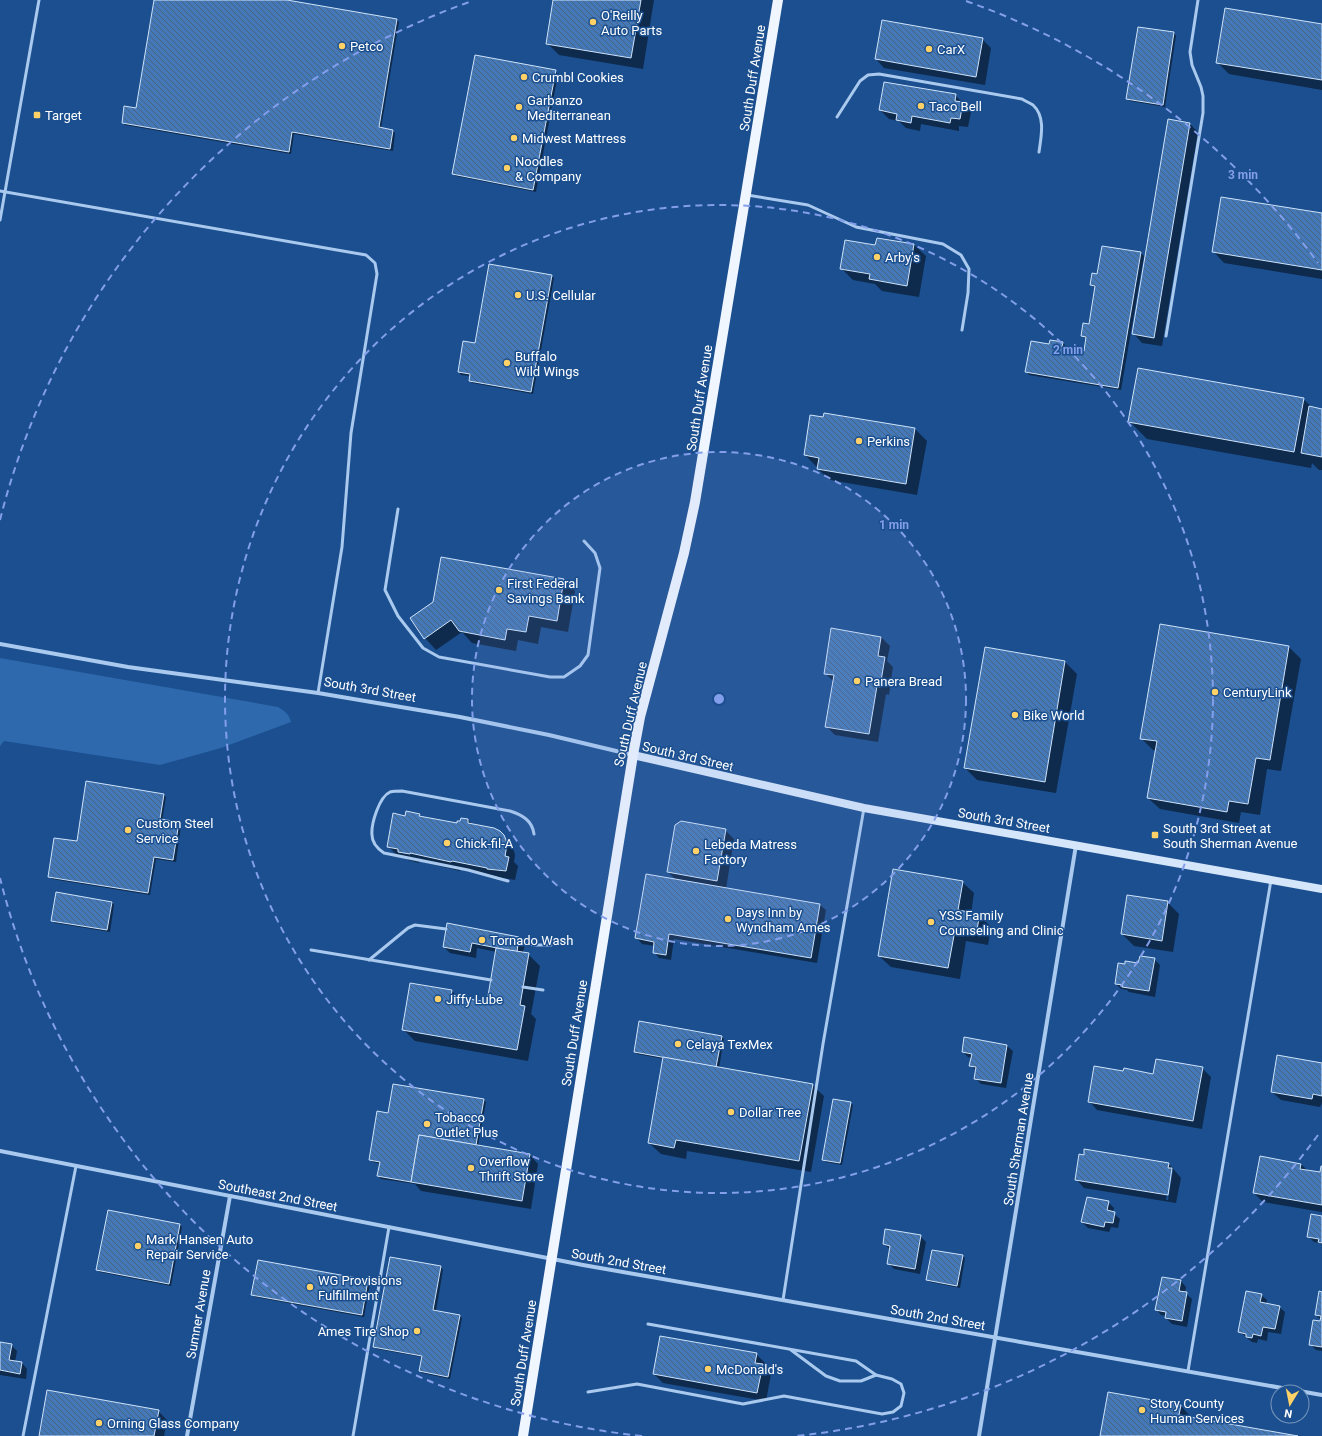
<svg xmlns="http://www.w3.org/2000/svg" width="1322" height="1436" font-family="Roboto,sans-serif">
<style>
.green{fill:#2e69ad}
.shadow{fill:#0007;fill-rule:evenodd}
.building{fill:url(#building-back-hatch);stroke:#cfe3fa}
.lines{fill:none;stroke-linecap:round;stroke-linejoin:round}
.service{stroke:#a9c9ee;stroke-width:3}
.minor{stroke:#a9c9ee;stroke-width:4}
.secondary{stroke:#d6e6fa;stroke-width:8}
.primary{stroke:#f0f6ff;stroke-width:10}
.ring{fill:none;stroke:#839eea;stroke-width:2;stroke-dasharray:7 5}
.poi-dot{fill:#ffd166;stroke:#1b4f8f;stroke-width:1.5}
.labels{text-anchor:middle;stroke-width:3;stroke-linejoin:round;paint-order:stroke}
.poi-label{font-size:13px;fill:#fff;stroke:#1b4f8f;text-anchor:start}
.street-label{font-size:13px;fill:#fff;stroke:#1b4f8f}
.centre{fill:#839eea;stroke:#1b4f8f;stroke-width:2}
.ring-label{font-size:12px;text-anchor:middle;font-weight:bold;fill:#839eea;stroke:#1b4f8f;stroke-width:3;stroke-linejoin:round;paint-order:stroke}
</style>
<defs>
<pattern id="building-back-hatch" width="6" height="6" patternUnits="userSpaceOnUse"><rect width="6" height="6" fill="#4478b7"/><path d="M-1 5l2 2M0 0l6 6M5-1l2 2" fill="none" stroke="#486282"/></pattern>
</defs>
<rect width="100%" height="100%" fill="#1b4f8f"/>
<path class="green" d="M0,658l278,49c7,4 11,7 13,15l-70,26 -61,17 -156,-24 -4,5z"/>
<g class="shadow">
<path d="M155,0h126l116,20 2,2 -18,106 12,3 2,2 -2,18 -99,-17 -3,20 -166,-29 -2,-2 14,-14z"/>
<path d="M554,0h100l-11,69 -84,-14 -12,-12z"/>
<path d="M1322,25v65l-93,-16 -12,-12z"/>
<path d="M1174,33l2,3 -11,71 -35,-6 -3,-2z"/>
<path d="M982,39l9,9 -6,37 -101,-17 -8,-9z"/>
<path d="M555,71l3,3 -22,118 -80,-16 -3,-2z"/>
<path d="M955,95l16,17 -3,15 -9,-1v5l-38,-7 -1,7 -14,-3 -7,-7 -10,-2 -9,-9z"/>
<path d="M1190,124l8,8 -36,214 -20,-3 -8,-9z"/>
<path d="M1322,214v65l-98,-16 -11,-12z"/>
<path d="M914,245l12,11 -7,41 -37,-6 -7,-7 -22,-4 -12,-12 35,-22z"/>
<path d="M1103,247l38,6 3,3 -23,134 -92,-15 -2,-3 23,-27 13,-2 2,2v4l19,3 3,-13 -5,-3 8,-11 6,-37 -5,-3 7,-10z"/>
<path d="M551,276l3,2 -21,116 -61,-11 -2,-3 1,-4 -10,-1 -2,-3 17,-28z"/>
<path d="M1303,399l10,9 9,2v60h-3l-7,-7 -1,5 -164,-29 -17,-17z"/>
<path d="M825,414l90,15 12,12 -10,54 -87,-15 -12,-11v-2l-2,-1 -11,-11 19,-37z"/>
<path d="M564,580l11,11 -7,41 -27,-5 -3,17 -20,-4 -2,11 -44,-8 -10,-11 -26,18 -11,-12 -14,-20z"/>
<path d="M1161,625l128,22 12,12 -20,112 -14,-2 -7,46 -19,-3 -2,11 -79,-14 -12,-11 8,-48h-3l-12,-12z"/>
<path d="M831,629l50,8 9,9 -3,15 6,6 -4,28 -3,-1 -8,48 -43,-7 -9,-9 8,-44 -9,-9z"/>
<path d="M986,648l79,14 12,12 -21,119 -79,-13 -12,-12z"/>
<path d="M164,795l2,2 -4,24 17,2 2,3 -5,36 -20,-3 -6,36 -98,-16 -3,-3 28,-34z"/>
<path d="M419,815l3,3 35,6 11,-4 5,5 26,7 13,13 3,10 -1,7 4,4 -3,14 -18,-3 -2,-1 -35,-7v2l-41,-10v2l-11,-3 -4,-4 -7,-1 -9,-9 18,-29z"/>
<path d="M725,830l9,9 -8,50 94,16 6,5 -9,53 -143,-24 -3,21 -12,-2 -5,-6 1,-6 -13,-2 -5,-6 40,-57 -9,-9z"/>
<path d="M962,882l12,11 -3,21 8,1 12,12 -3,18 -22,-4 -6,38 -69,-12 -12,-11z"/>
<path d="M112,902l2,3 -4,27 -55,-9 -3,-3z"/>
<path d="M1167,902l12,12 -6,38 -39,-6 -12,-12z"/>
<path d="M448,925l71,13 6,5 -2,10 5,1 12,12 -9,48 5,5 -8,42 -113,-20 -12,-12 49,-38 7,8 29,5 9,-52 -20,-4 -1,10 -26,-5 -6,-6z"/>
<path d="M1154,959l6,6 -5,32 -26,-5 -2,-2 -6,-1 -5,-5 23,-20z"/>
<path d="M721,1036l3,3 -5,29 93,17 12,11 -13,76 -124,-21 -1,8 -25,-5 -12,-11 15,-84 -27,-5 -2,-2z"/>
<path d="M965,1038l42,8 6,5 -7,37 -25,-4 -6,-6 1,-7 -5,-6 1,-7 -4,-1 -5,-5z"/>
<path d="M1322,1064v39l-2,4 -39,-7 -9,-8z"/>
<path d="M1202,1068l9,9 -9,52 -105,-19 -8,-9 35,-29 30,3z"/>
<path d="M483,1100l3,2 -8,44 52,9 8,9 -7,45 -110,-18 -6,-7 -34,-5 -3,-3 2,-12 -7,-2 -3,-2 19,-46z"/>
<path d="M850,1103l3,2 -11,60 -16,-3 -3,-3z"/>
<path d="M1169,1164l12,14 -5,25 -92,-15 -8,-9zM1171,1170h2l-5,30h-2z"/>
<path d="M1301,1164l7,7 12,2 2,-6v45l-59,-10 -9,-9z"/>
<path d="M1108,1202l6,6 -1,5 7,6 -2,9 -7,-1 -2,5 -21,-4 -6,-6z"/>
<path d="M1322,1217v28l-2,-2 -6,-1 -6,-6z"/>
<path d="M180,1225l2,2 -11,59 -71,-14 -3,-3z"/>
<path d="M920,1236l6,6 -6,32 -26,-5 -6,-6 3,-13 -7,-6z"/>
<path d="M962,1256l3,2 -5,30 -30,-6 -3,-2z"/>
<path d="M391,1258l50,9 2,3 -7,41 23,5 3,2 -12,61 -28,-6 -2,-2 2,-14 -45,-8 -3,-3z"/>
<path d="M1163,1278l18,3 5,6 -1,6 7,6 -5,28 -15,-3 -6,-6v-2l-5,-1 -5,-6z"/>
<path d="M367,1281l3,3 -6,33 -109,-20 -3,-3z"/>
<path d="M1322,1293v58l-6,-1 -6,-6 11,-21v-3l-5,-5z"/>
<path d="M1261,1295l6,5 -1,4 13,3 6,5 -4,22 -13,-2 -1,9 -9,-2 -1,4 -5,-1 -12,-10z"/>
<path d="M0,1344l11,1 6,6 -2,11 7,1 5,6 -1,10 -26,-4z"/>
<path d="M756,1354l9,9 -1,4 7,7 -5,27 -103,-18 -9,-9z"/>
<path d="M1181,1406l11,12 100,18h-191z"/>
<path d="M158,1411l9,9 -3,16h-124z"/>
</g>
<g class="building">
<path d="M154,0h133l110,19 -18,108 14,3 -3,19 -98,-17 -3,20 -167,-29 2,-17 12,2z"/>
<path d="M553,0h88l-10,58 -85,-14z"/>
<path d="M1225,8l97,16v56l-106,-17z"/>
<path d="M882,20l101,18 -7,39 -101,-18z"/>
<path d="M1138,27l36,5 -11,73 -37,-6z"/>
<path d="M475,55l81,15 -23,120 -81,-16z"/>
<path d="M884,82l72,12 -1,7 8,1 -3,17 -9,-1 -1,5 -38,-7 -1,7 -15,-3 1,-6 -18,-4z"/>
<path d="M1168,119l22,4 -36,215 -22,-4z"/>
<path d="M1221,197l101,16v57l-110,-18z"/>
<path d="M877,238l37,6 -7,42 -38,-7 1,-5 -30,-5 5,-29 30,5z"/>
<path d="M1102,246l39,6 -23,136 -93,-16 6,-31 18,3 1,-4 13,2 -1,5 22,4 2,-14 -5,-1 2,-13 6,1 6,-38 -5,-1 2,-12 5,1z"/>
<path d="M489,264l63,11 -21,117 -62,-11 1,-7 -12,-2 5,-31 12,2z"/>
<path d="M1138,368l166,30 -10,54 -166,-30z"/>
<path d="M1309,406l13,3v48l-21,-4z"/>
<path d="M824,413l91,15 -9,56 -89,-15 2,-11 -15,-3 6,-40 13,2z"/>
<path d="M441,557l123,22 -7,42 -28,-5 -3,16 -19,-3 -2,11 -46,-9 -8,-11 -27,19 -14,-21 23,-16z"/>
<path d="M1160,624l129,22 -19,114 -14,-2 -8,46 -19,-3 -2,11 -80,-14 10,-57 -17,-2z"/>
<path d="M831,628l50,9 -3,19 7,1 -5,30 -3,-1 -8,48 -44,-7 9,-52 -10,-1z"/>
<path d="M985,647l80,14 -20,121 -81,-14z"/>
<path d="M86,781l78,13 -4,25 19,3 -6,38 -19,-3 -6,36 -100,-16 6,-39 23,3z"/>
<path d="M406,811l14,3 -1,2 38,7v-2h3l1,-3 7,1v4l26,5 6,3 4,4 2,5 1,5 -2,11 4,1 -3,14 -19,-2v-1l-35,-7 -1,1 -41,-9v1l-12,-2v-3l-11,-2 6,-34 12,3z"/>
<path d="M681,821l45,8 -9,52 -50,-9 8,-47z"/>
<path d="M893,869l70,12 -5,29 22,4 -4,20 -21,-4 -7,38 -70,-12z"/>
<path d="M646,874l174,30 -9,54 -142,-24 -3,21 -13,-2 1,-11 -19,-4z"/>
<path d="M56,892l56,10 -5,28 -56,-9z"/>
<path d="M1127,895l41,6 -6,40 -41,-7z"/>
<path d="M447,923l72,14 -2,15 -45,-9 -2,9 -27,-5z"/>
<path d="M496,948l33,5 -9,52 5,1 -8,44 -115,-20 8,-47 42,7 -1,6 36,6z"/>
<path d="M1140,956l15,2 -6,33 -27,-4 1,-2 -8,-1 3,-21 7,1v-3l13,2z"/>
<path d="M639,1021l83,15 -6,31 -82,-15z"/>
<path d="M964,1037l43,8 -6,38 -27,-4 2,-12 -7,-1 3,-12 -10,-2z"/>
<path d="M1277,1055l45,8v33l-9,-2 -1,5 -41,-7z"/>
<path d="M663,1057l150,27 -14,77 -123,-21 -2,8 -26,-5z"/>
<path d="M1156,1059l47,8 -10,54 -105,-19 6,-36 29,5 1,-3 29,6z"/>
<path d="M393,1084l91,15 -8,46 -57,-10 -8,47 -34,-6 3,-14 -11,-2 8,-49 11,2z"/>
<path d="M833,1099l18,3 -11,61 -18,-3z"/>
<path d="M419,1135l111,19 -8,47 -111,-19z"/>
<path d="M1084,1149l85,14 -1,5h4l-4,27 -93,-15 4,-26 5,1z"/>
<path d="M1260,1156l41,8 -1,5 20,3 1,-6h1v39l-69,-12z"/>
<path d="M1087,1197l22,4 -2,9 8,2 -2,11 -8,-1 -1,5 -23,-5z"/>
<path d="M108,1210l72,14 -11,60 -73,-14z"/>
<path d="M1311,1214l11,2v27l-4,-1 1,-3 -12,-2z"/>
<path d="M885,1229l36,6 -6,34 -28,-5 3,-18 -7,-2z"/>
<path d="M932,1250l31,5 -6,31 -31,-6z"/>
<path d="M390,1257l51,9 -8,44 27,5 -12,62 -29,-6 3,-15 -49,-9z"/>
<path d="M258,1260l110,20 -6,35 -111,-20z"/>
<path d="M1162,1277l19,3 -2,11 8,1 -5,29 -17,-3 1,-6 -11,-2z"/>
<path d="M1246,1291l16,3 -2,8 20,4 -5,23 -12,-2 -2,9 -8,-2 -1,4 -6,-1v-3l-8,-2z"/>
<path d="M1319,1291l3,1v55l-13,-2 4,-25 7,1 1,-5 -6,-1z"/>
<path d="M660,1336l97,17 -2,10 8,1 -6,29 -104,-19z"/>
<path d="M0,1342l12,2 -3,16 13,2 -2,12 -20,-4z"/>
<path d="M47,1390l112,20 -5,26h-115z"/>
<path d="M1108,1392l73,13 -2,10 119,21h-198z"/>
</g>
<g class="lines">
<g class="service">
<path d="M837,117l23,-36 8,-6 11,-1 143,25c3,2 8,4 11,6 13,12 8,32 6,47"/>
<path d="M0,191l337,59 29,5 9,8 2,11 -26,159 -9,114 -24,146"/>
<path d="M747,195l61,10 48,22 87,17 18,11 8,14 -1,24 -6,37"/>
<path d="M0,220l39,-220"/>
<path d="M1166,336l37,-223v-17l-2,-9 -9,-22 -2,-13 8,-52"/>
<path d="M398,509l-13,81 13,26 25,32 16,9 111,20h14l16,-11 8,-11 12,-87 -5,-15 -11,-12"/>
<path d="M508,881l-40,-11 -84,-17c-6,-4 -12,-10 -12,-18 -1,-11 7,-38 18,-43 4,-1 8,-1 12,-1l108,20c12,4 22,9 24,23"/>
<path d="M518,943l18,2h15"/>
<path d="M311,950l180,30"/>
<path d="M369,960l39,-32 7,-3 31,4"/>
<path d="M523,987l20,3"/>
<path d="M783,1300l40,-256 41,-236"/>
<path d="M791,1350l35,26 14,5h21l15,-6"/>
<path d="M1188,1371l83,-491"/>
<path d="M588,1392l49,-8 106,20 41,-8 98,18 11,-2 8,-6 3,-13 -3,-9 -9,-5 -16,-4 -20,-14 -208,-37"/>
<path d="M23,1436l53,-270"/>
<path d="M353,1436l36,-209"/>
</g>
<g class="minor">
<path d="M0,644l128,23 190,26 142,24 89,18 84,20"/>
<path d="M0,1151l583,114 739,130"/>
<path d="M187,1436l43,-240"/>
<path d="M979,1436l97,-591"/>
</g>
<path class="secondary" d="M633,755l231,53 458,81"/>
<path class="primary" d="M523,1436l110,-681 7,-38 44,-164 11,-51 83,-502"/>
</g>
<circle cx="719" cy="699" r="247" fill="#839eea" fill-opacity=".12"/>
<g class="ring">
<circle cx="719" cy="699" r="247"/>
<circle cx="719" cy="699" r="494"/>
<path d="M1318 1135A741 741 0 0 1 796 1436M642 1436A741 741 0 0 1 0 878M0 520A741 741 0 0 1 472 1M966 1A741 741 0 0 1 1318 263"/>
</g>
<g class="poi-dot">
<circle cx="593" cy="22" r="4"/>
<circle cx="342" cy="46" r="4"/>
<circle cx="929" cy="49" r="4"/>
<circle cx="524" cy="77" r="4"/>
<circle cx="921" cy="106" r="4"/>
<circle cx="519" cy="107" r="4"/>
<rect x="33" y="111" width="8" height="8" rx="2"/>
<circle cx="514" cy="138" r="4"/>
<circle cx="507" cy="168" r="4"/>
<circle cx="877" cy="257" r="4"/>
<circle cx="518" cy="295" r="4"/>
<circle cx="507" cy="363" r="4"/>
<circle cx="859" cy="441" r="4"/>
<circle cx="499" cy="590" r="4"/>
<circle cx="857" cy="681" r="4"/>
<circle cx="1215" cy="692" r="4"/>
<circle cx="1015" cy="715" r="4"/>
<circle cx="128" cy="830" r="4"/>
<rect x="1151" y="831" width="8" height="8" rx="2"/>
<circle cx="447" cy="843" r="4"/>
<circle cx="696" cy="851" r="4"/>
<circle cx="728" cy="919" r="4"/>
<circle cx="931" cy="922" r="4"/>
<circle cx="482" cy="940" r="4"/>
<circle cx="438" cy="999" r="4"/>
<circle cx="678" cy="1044" r="4"/>
<circle cx="731" cy="1112" r="4"/>
<circle cx="427" cy="1124" r="4"/>
<circle cx="471" cy="1168" r="4"/>
<circle cx="138" cy="1246" r="4"/>
<circle cx="310" cy="1287" r="4"/>
<circle cx="417" cy="1331" r="4"/>
<circle cx="708" cy="1369" r="4"/>
<circle cx="1142" cy="1410" r="4"/>
<circle cx="99" cy="1423" r="4"/>
</g>
<g class="labels">
<g class="poi-label">
<text x="601" y="20">O'Reilly<tspan x="601" dy="15">Auto Parts</tspan></text>
<text x="350" y="51">Petco</text>
<text x="937" y="54">CarX</text>
<text x="532" y="82">Crumbl Cookies</text>
<text x="527" y="105">Garbanzo<tspan x="527" dy="15">Mediterranean</tspan></text>
<text x="929" y="111">Taco Bell</text>
<text x="45" y="120">Target</text>
<text x="522" y="143">Midwest Mattress</text>
<text x="515" y="166">Noodles<tspan x="515" dy="15">&amp; Company</tspan></text>
<text x="885" y="262">Arby's</text>
<text x="526" y="300">U.S. Cellular</text>
<text x="515" y="361">Buffalo<tspan x="515" dy="15">Wild Wings</tspan></text>
<text x="867" y="446">Perkins</text>
<text x="507" y="588">First Federal<tspan x="507" dy="15">Savings Bank</tspan></text>
<text x="865" y="686">Panera Bread</text>
<text x="1223" y="697">CenturyLink</text>
<text x="1023" y="720">Bike World</text>
<text x="136" y="828">Custom Steel<tspan x="136" dy="15">Service</tspan></text>
<text x="1163" y="833">South 3rd Street at<tspan x="1163" dy="15">South Sherman Avenue</tspan></text>
<text x="455" y="848">Chick-fil-A</text>
<text x="704" y="849">Lebeda Matress<tspan x="704" dy="15">Factory</tspan></text>
<text x="736" y="917">Days Inn by<tspan x="736" dy="15">Wyndham Ames</tspan></text>
<text x="939" y="920">YSS Family<tspan x="939" dy="15">Counseling and Clinic</tspan></text>
<text x="490" y="945">Tornado Wash</text>
<text x="446" y="1004">Jiffy Lube</text>
<text x="686" y="1049">Celaya TexMex</text>
<text x="739" y="1117">Dollar Tree</text>
<text x="435" y="1122">Tobacco<tspan x="435" dy="15">Outlet Plus</tspan></text>
<text x="479" y="1166">Overflow<tspan x="479" dy="15">Thrift Store</tspan></text>
<text x="146" y="1244">Mark Hansen Auto<tspan x="146" dy="15">Repair Service</tspan></text>
<text x="318" y="1285">WG Provisions<tspan x="318" dy="15">Fulfillment</tspan></text>
<text x="409" y="1336" text-anchor="end">Ames Tire Shop</text>
<text x="716" y="1374">McDonald's</text>
<text x="1150" y="1408">Story County<tspan x="1150" dy="15">Human Services</tspan></text>
<text x="107" y="1428">Orning Glass Company</text>
</g>
<g class="street-label">
<text transform="translate(752 78) rotate(-81)" y="5">South Duff Avenue</text>
<text transform="translate(699 398) rotate(-81)" y="5">South Duff Avenue</text>
<text transform="translate(370 689) rotate(10)" y="5">South 3rd Street</text>
<text transform="translate(630 714) rotate(-77)" y="5">South Duff Avenue</text>
<text transform="translate(688 756) rotate(13)" y="5">South 3rd Street</text>
<text transform="translate(1004 820) rotate(10)" y="5">South 3rd Street</text>
<text transform="translate(574 1033) rotate(-81)" y="5">South Duff Avenue</text>
<text transform="translate(1018 1139) rotate(-81)" y="5">South Sherman Avenue</text>
<text transform="translate(278 1195) rotate(11)" y="5">Southeast 2nd Street</text>
<text transform="translate(619 1261) rotate(10)" y="5">South 2nd Street</text>
<text transform="translate(198 1314) rotate(-80)" y="5">Sumner Avenue</text>
<text transform="translate(938 1317) rotate(10)" y="5">South 2nd Street</text>
<text transform="translate(523 1353) rotate(-81)" y="5">South Duff Avenue</text>
</g>
</g>
<circle cx="719" cy="699" r="6" class="centre"/>
<g class="ring-label">
<text x="1243" y="179">3 min</text>
<text x="1068" y="354">2 min</text>
<text x="894" y="529">1 min</text>
</g>
<g transform="translate(1290 1404) rotate(190)"><circle r="19" fill="#1b4f8f" stroke="#7695bc"/>
<path d="M0-3L7 15L0 10L-7 15Z" fill="#ffd166"/>
<text y="-6" font-size="11" font-weight="bold" text-anchor="middle" fill="#ffffff">N</text>
</g>
</svg>
